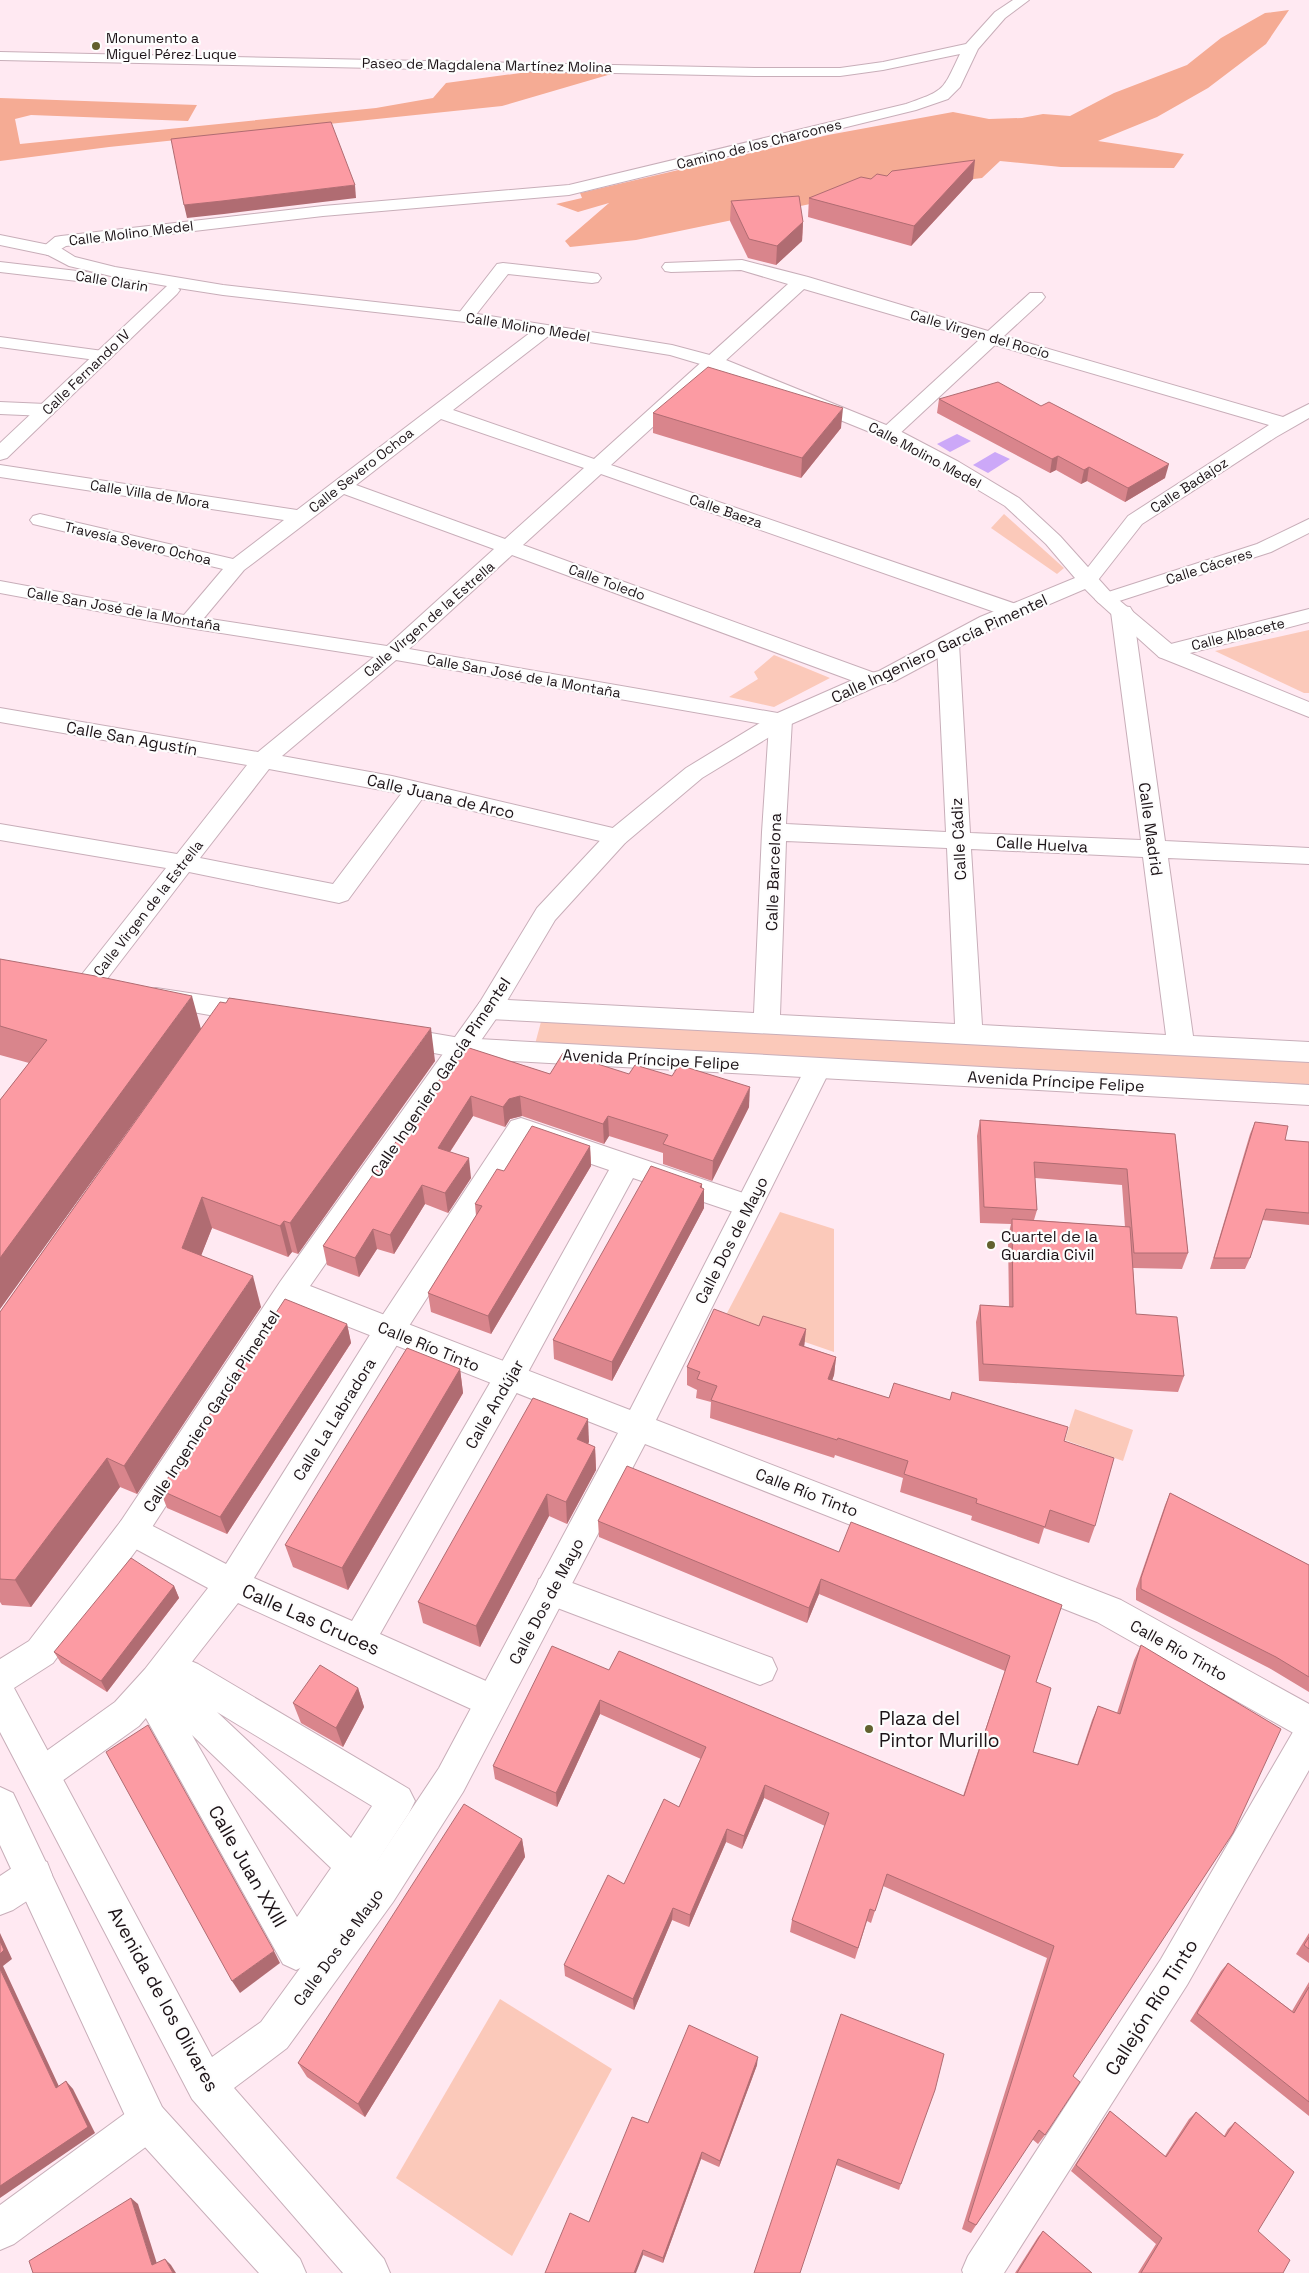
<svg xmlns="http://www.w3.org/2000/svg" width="1309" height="2273" font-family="'Space Grotesk',sans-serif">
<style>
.green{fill:#fbc9ba}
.forest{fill:#f5ab94}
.water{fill:#cca8f8}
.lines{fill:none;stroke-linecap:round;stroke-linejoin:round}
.pedestrian-casing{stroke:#c8aeb9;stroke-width:2}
.minor-casing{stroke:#c8aeb9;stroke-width:2}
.tertiary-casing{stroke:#c8aeb9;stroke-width:2}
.secondary-casing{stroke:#c8aeb9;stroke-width:2}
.pedestrian{fill:#fff;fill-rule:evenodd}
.minor{fill:#fff;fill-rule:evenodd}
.tertiary{fill:#fff;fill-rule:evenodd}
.secondary{fill:#fff;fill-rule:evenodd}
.wall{fill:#d9858c;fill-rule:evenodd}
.shaded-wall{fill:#b06c72}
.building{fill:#fc9ba3;stroke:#b06c72}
.poi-dot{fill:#62612e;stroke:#fdfdfd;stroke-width:2}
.labels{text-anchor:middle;stroke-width:4.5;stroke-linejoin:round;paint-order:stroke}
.far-poi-label{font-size:14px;fill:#1c1317;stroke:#fdfdfd;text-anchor:start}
.far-street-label{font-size:14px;fill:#1c1317;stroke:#fdfdfd}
.street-label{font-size:16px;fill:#1c1317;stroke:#fdfdfd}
.poi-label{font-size:16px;fill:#1c1317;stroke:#fdfdfd;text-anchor:start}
.near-street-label{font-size:19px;fill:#1c1317;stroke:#fdfdfd}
.near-poi-label{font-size:19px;fill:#1c1317;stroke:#fdfdfd;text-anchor:start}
</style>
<rect width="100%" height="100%" fill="#ffe9f2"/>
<g class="green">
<path d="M1004,514l60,54 -7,6 -66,-46z"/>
<path d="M1309,630v63h-5l-89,-42z"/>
<path d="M774,655l56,23 -56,29 -45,-10 29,-18 -4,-7z"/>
<path d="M542,1018l767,36v32l-775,-38z"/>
<path d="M780,1212l54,17v123l-108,-37z"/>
<path d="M1075,1409l58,21 -10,31 -58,-21z"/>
<path d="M500,1999l112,70 -100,187 -116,-78z"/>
</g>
<g class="forest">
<path d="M1289,10l-23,34 -58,44 -51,29 -59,24 86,13 -10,14 -113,-1 -61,-6 -18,17 -114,14 -232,48 -66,7 -5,-6 44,-38 -31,9 -22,-8 26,-6 -2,-5 248,-58 125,-23 36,7 33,-1 21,-4 27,2 44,-23 73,-28 34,-27 44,-25z"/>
<path d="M625,70l-123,36 -393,41 -109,14v-63l197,7 -9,16 -157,-6 -16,4 5,25 356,-36 57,-10 13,-15 89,-12z"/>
</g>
<g class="water">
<path d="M957,434l14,7 -21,11 -13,-8z"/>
<path d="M995,452l15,7 -22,14 -15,-8z"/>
</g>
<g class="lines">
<defs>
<path id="pedestrian" d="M186,1659l12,5 211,125 6,12 -6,12 -32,49 9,16 -5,13 -13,5 -11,-4 -48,72 -13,6 -13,-6 -141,-253 8,-16 -8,-14 5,-11 12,-5 11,4 4,-5zM217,1712l155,94 -21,32zM192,1735l139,133 -34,49z"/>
<g id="minor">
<path d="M1013,0h16l-24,18 -27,31 -18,38 -12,12 -32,11 -347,85 -246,21 -257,30 -5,3 -2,6h-12l-4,-8 12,-10 6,-1 262,-30 246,-21 337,-81c40,-14 36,-13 54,-50l-77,16 -43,6h-85l-755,-16v-8l755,16h85l43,-6 83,-18 29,-32z"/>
<path d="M742,260l66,17 180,54 42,-38h12l3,4 -3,4 -38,35 279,81 26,-13v14l-33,19 -134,87 -47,60 -7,2 -7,-2 -3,-4 50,-64 141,-91 -274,-80 -99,92 -7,2 -7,-2 -3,-4 3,-4 97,-89 -175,-51 -193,176 411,141 3,5 -3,5 -8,1 -8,-1 -405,-142 -78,71 357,130 3,5 -3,5 -8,2 -8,-2 -352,-130 -103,94 380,66 3,5 -6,104 160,8 -9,-188 3,-5 8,-2 8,2 3,5 11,189 171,7 -30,-228 3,-5 8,-1 8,1 3,5 32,229 144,7v16l-141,-6 25,178 116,6v20l-820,-43 -9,-3 -4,-7 4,-7 9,-3 265,14 8,-181 7,-107 -373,-65 -114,96 110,20 225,53 8,2 4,6 -4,6 -8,2 -195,-46 -74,101 -9,3 -150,-31 -92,120 -9,2 -9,-2 -4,-7 4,-7 87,-110 -166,-28v-16l177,30 70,-89 -247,-43v-14l258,44 116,-95 -185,-29 -189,-35v-12l184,34 39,-46 -190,-45 -3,-4 3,-4 7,-2 193,45 51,-39 -284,-43v-12l297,45 242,-184h12l3,4 -3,4 -98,76 141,49 194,-175 -47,-14 -70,2 -6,-1 -3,-4 3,-4zM441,419l143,49 -79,71 -149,-54zM344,494l150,55 -107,97 -183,-28 40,-48zM269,769l123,23 9,2 -68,90 -133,-26zM786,841l161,7 8,176 -175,-9zM971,849l172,8 23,178 -184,-10z"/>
<path d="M503,263l89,10 6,1 3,4 -3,4 -6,1 -84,-9 -37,47h-12l-3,-4 3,-4 38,-49z"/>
<path d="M0,337l103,14 6,1 3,4 -3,4 -6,1 -103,-14z"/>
<path d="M0,402l46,2 7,2 2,4 -2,4 -7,2 -46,-2z"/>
<path d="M1309,519v14l-38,19 -158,51 -7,2 -7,-2 -4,-4 4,-4 158,-51z"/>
<path d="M1309,609v13l-142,37 -8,-2 -3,-5 3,-5z"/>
<path d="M521,1118l237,80 4,8 -4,8 -10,3 -115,-39 -113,209 -140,247 124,55 5,12 -5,12 -12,4 -12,-4 -242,-110 -69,88 -30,35 -84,60 -12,5 -12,-5 -6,-12 6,-12 84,-60 30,-33 63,-81 -87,-47 -5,-10 5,-10 11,-5 11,5 83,43 152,-242 133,-201zM527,1142l82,28 -111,199 -146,252 -98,-43 146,-238z"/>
<path d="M551,1575l221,83 5,11 -5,11 -12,5 -221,-84 -4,-11 4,-11z"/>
<path d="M1309,1720v50l-122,215 -183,288h-41l-1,-3 6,-14 193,-297 136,-234z"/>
<path d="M34,1857l13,5 5,13 -5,13 -34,22 -13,5v-39l21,-14z"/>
<path d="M148,2101l14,6 6,14 -6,14 -148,109 -14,6v-45l134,-98z"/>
</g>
<g id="tertiary">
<path d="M0,235l59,12 16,10 40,10 108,18 242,27 207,33 49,13 175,71 63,33 60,36 41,38 53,59 62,52 134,55v15l-150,-60 -60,-54 -14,-14 -89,38 -101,54 -15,4 -91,40 -87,53 -77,65 -70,77 -57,96 -188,270 320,124 179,-349 9,-3 9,3 4,7 -175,352 465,180 188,104v36l-12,-5 -200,-113 -452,-178 -182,348 -70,110 -106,146 -53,40 150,171 6,14h-47l-151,-174 -192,-367v-73l29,-18 92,-120 159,-239 200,-280 57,-94 72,-77 77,-63 87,-53 91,-40 15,-4 101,-54 95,-39 -29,-34 -41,-38 -60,-36 -63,-33 -175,-71 -37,-11 -205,-33 -242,-27 -45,-7 2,2 -3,4 -170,164 -7,2v-17l167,-157 -52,-9 -46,-11 -21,-11 -48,-10zM296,1306l322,127 -179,335 -72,108 -106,146 -49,35 -198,-369 39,-25 90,-122z"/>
<path d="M0,262l86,10 6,1 3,4 -3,4 -6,1 -86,-10z"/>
<path d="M0,1787l13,6 149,314 138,152 6,14h-47l-125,-138 -134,-290z"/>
</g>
<g id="secondary">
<path d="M156,988l99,15 9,3 4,7 -4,7 -9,3 -108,-19 -4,-7 4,-7z"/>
<path d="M396,1027l64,11 849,47v20l-849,-47 -73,-14 -4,-7 4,-7z"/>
</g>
</defs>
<use href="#pedestrian" class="pedestrian-casing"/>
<use href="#minor" class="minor-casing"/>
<use href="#tertiary" class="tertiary-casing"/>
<use href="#secondary" class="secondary-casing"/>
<use href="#pedestrian" class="pedestrian"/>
<use href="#minor" class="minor"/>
<use href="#tertiary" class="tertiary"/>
<use href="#secondary" class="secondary"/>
</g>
<g class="wall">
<path d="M887,176l86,3 -62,67 -103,-29 1,-19 62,-19z"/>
<path d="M731,201l72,21 -1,19 -26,24 -28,-7 -18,-37z"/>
<path d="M939,399l226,79 -40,24 -38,-21 -6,3 -25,-14 -6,3 -113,-60z"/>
<path d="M653,413l188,15 -40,50 -148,-45z"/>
<path d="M0,959l201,70 234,32 -137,193 -6,-2 -4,5 -76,-29 -11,27 60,52 -124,187 -17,-7 -89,120 -29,-2 -2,-3v-290l181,-255 -181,252v-209l29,-37 -29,-8z"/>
<path d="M463,1046l87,28h79l120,33 -37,74 -49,-17v-11l-54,-17 -5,8 -82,-28 -12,3 -5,8 -32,-11 -23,36 21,26 -23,35 -23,-9 -31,50 -17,-5 -18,28 -32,-12 -4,-19z"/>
<path d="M980,1120l195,14 13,119 -6,16 -49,-1 3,46 48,62 -6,16 -199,-11 -3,-59 4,-17 29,2 -1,-71 3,-12 -31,-1 -3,-87zM1035,1178l87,7 3,42 -91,-7 3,-10z"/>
<path d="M1255,1122l30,18 24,2v83l-47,-5 -12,38 -5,11h-35l40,-135z"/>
<path d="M590,1146l1,20 -100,168 -60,-22 -3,-19 48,-77 -1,-12 29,-33z"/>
<path d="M702,1184v4l2,1v19l-92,173 -58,-22 -1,-19z"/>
<path d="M347,1324l4,19 -124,191 -60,-26 -7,-18z"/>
<path d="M759,1326l47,3 -2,17 32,11 -2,18 -2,5 57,18 175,43 31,85 -6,17 -45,-15 -5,16 -68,-24 1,-4 -72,-24 3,-14 -68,-23 -1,3 -124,-40 1,-16 -15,-4 1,-8 -10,-5v-18z"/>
<path d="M460,1369l3,24 -115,197 -55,-23 -8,-22z"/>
<path d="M589,1442l-1,2 7,3 1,23 -29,54 -18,-8 -69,131 -57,-24 -5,-21z"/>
<path d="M1170,1493l139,72v127l-40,-24 -133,-68v-11l29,-84z"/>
<path d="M598,1521l241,31 223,53 -26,77 -3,70 44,13 15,-45 6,-14 19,7 17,-53 7,-15 -68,431 -28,59 -7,9 -6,-5 -61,94 -9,-4 85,-271 -164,-72 -12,37 -4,-2 -12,38 -65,-27 2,-12 33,-94 -61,-28 -22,51 -16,-7 -37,85 -17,-7 -38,90 -69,-34 -1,-11 60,-81 55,-77 22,-48 -101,-45 -43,93 -62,-28 -2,-13 116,-96 354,126 42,-125 -186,-77 -12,29 -208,-86z"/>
<path d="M174,1586l5,12 -72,94 -46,-29 -7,-11z"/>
<path d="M358,1688l6,19 -21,40 -42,-24 -8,-20z"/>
<path d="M522,1839l3,18 -160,260 -58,-40 -9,-14z"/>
<path d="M1309,1933v30l-13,-9z"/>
<path d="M1228,1963l64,48 17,-29v134l-119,-95 31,-50z"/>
<path d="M841,2014l60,170 -2,6 -63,-25z"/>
<path d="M757,2065l-38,102 -18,-8 -38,104 -20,-8 -54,-33 59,-99z"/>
<path d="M1110,2111l55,45 24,-37 7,-7 28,24 4,-7 7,-7 23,109 25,42h-145l18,-29 -85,-73 34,-53z"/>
<path d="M1043,2231l49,42h-77l23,-36z"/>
</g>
<g class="shaded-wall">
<path d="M975,160l-2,19 -62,67 3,-20z"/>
<path d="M355,185l1,13 -132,16 -37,4 -3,-13z"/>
<path d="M803,222l-1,19 -26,24 1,-19z"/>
<path d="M843,408l-2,20 -40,50 1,-20z"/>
<path d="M1058,456l-2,14 -6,3 2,-14z"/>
<path d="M1169,464l-4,14 -40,24 3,-14z"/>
<path d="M1089,467l-2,14 -6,3 3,-14z"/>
<path d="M192,996l9,33 -201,280v-51z"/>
<path d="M431,1028l4,33 -137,193 -8,-31z"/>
<path d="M750,1087l-1,20 -37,74 1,-20z"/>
<path d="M471,1096l2,20 -33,51 -2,-19z"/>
<path d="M520,1096l2,20 -12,3 -5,8 -2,-20 6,-8z"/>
<path d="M608,1116l1,20 -5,8 -1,-20z"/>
<path d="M590,1146l1,20 -100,168 -3,-18z"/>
<path d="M469,1158l2,20 -23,35 -3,-20z"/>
<path d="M702,1184l-1,10 3,-5v19l-92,173v-19z"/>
<path d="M422,1185l3,19 -31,50 -4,-19z"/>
<path d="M202,1197l10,31 -20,51 -10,-31z"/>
<path d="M284,1221l8,31 -4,5 -8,-31z"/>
<path d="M373,1229l4,20 -18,28 -4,-19z"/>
<path d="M253,1276l8,31 -124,187 -13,-28z"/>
<path d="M347,1324l4,19 -124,191 -7,-17z"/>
<path d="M806,1329l-2,19 -5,-3z"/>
<path d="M836,1357l-2,18 -8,23 2,-19z"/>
<path d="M460,1369l3,24 -115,197 -6,-22z"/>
<path d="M588,1419l1,23 -11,20 -1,-23z"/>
<path d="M595,1447l1,23 -29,54 -1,-22z"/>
<path d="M107,1458l13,29 -89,120 -16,-27z"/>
<path d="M547,1494l2,22 -69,131 -4,-21z"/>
<path d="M821,1579l-2,15 -12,29 2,-15z"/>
<path d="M174,1586l5,12 -72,94 -6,-11z"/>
<path d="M358,1688l6,19 -21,40 -7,-19z"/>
<path d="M600,1700v14l-43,93 -1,-14z"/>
<path d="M765,1785l-1,13 -22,51 2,-13z"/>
<path d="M727,1829l-1,13 -37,85 1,-12z"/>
<path d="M522,1839l3,18 -160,260 -7,-13z"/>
<path d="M673,1908l-1,12 -38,90 -1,-11z"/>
<path d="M0,1933l12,26 -9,7 60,129 -7,-7 -56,-119z"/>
<path d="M274,1951l6,12 -40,30 -8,-12z"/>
<path d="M758,2057l-1,8 -38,102 1,-6z"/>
<path d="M66,2081l7,8 22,44 -95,65v-12z"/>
<path d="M702,2152l-1,7 -38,104v-5z"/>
<path d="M131,2198l7,6 21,66 -7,-5z"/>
<path d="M643,2250v5l-7,18h-2z"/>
<path d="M165,2259l6,6 5,8h-3z"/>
</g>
<g class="building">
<path d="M331,122l24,63 -133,16 -38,4 -13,-66z"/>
<path d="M975,160l-61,66 -105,-28 52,-21 10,2 6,-5 10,2 5,-5z"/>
<path d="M799,196l4,26 -26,24 -28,-7 -18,-38z"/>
<path d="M708,367l135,41 -41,50 -149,-45z"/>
<path d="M998,382l43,24 8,-4 120,62 -41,24 -39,-21 -5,3 -26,-14 -6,3 -113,-60z"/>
<path d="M0,959l101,18 91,19 -192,262v-158l47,-60 -47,-14z"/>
<path d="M229,998l202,30 -141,195 -6,-2 -4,5 -78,-29 -20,51 71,28 -129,190 -17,-8 -92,122 -15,-1v-267l220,-310 6,1z"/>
<path d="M463,1046l87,28 13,-21 66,21 6,-9 37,11 7,-11 71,22 -37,74 -50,-17 5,-9 -60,-19 -5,8 -83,-28 -11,3 -6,8 -32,-11 -33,52 31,10 -24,35 -23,-8 -32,50 -17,-6 -18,29 -32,-12z"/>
<path d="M980,1120l195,14 13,119h-54l-7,-84 -93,-7 3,48 -53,-3z"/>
<path d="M1255,1122l33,4 -3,14 24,2v71l-43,-4 -16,49h-36z"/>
<path d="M532,1126l58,20 -102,170 -60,-23 54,-87 -7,-2 22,-35 7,2z"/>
<path d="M651,1166l51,18 -2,3 4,2 -92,173 -59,-22z"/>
<path d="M1012,1219l118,8 6,87 41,3 7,59 -201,-12 -3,-59 33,2z"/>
<path d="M285,1299l62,25 -127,193 -60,-27z"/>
<path d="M714,1309l45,17 4,-10 43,13 -7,16 37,12 -8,22 61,19 5,-15 56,17 2,-8 116,35 -4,14 50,17 -19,68 -45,-16 -5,17 -69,-24 1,-4 -73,-25 4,-13 -70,-23 -1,2 -126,-40 6,-14 -20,-7 3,-7 -13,-5z"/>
<path d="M407,1348l53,21 -118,199 -57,-23z"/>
<path d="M533,1398l55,21 -11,20 18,8 -29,55 -19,-8 -71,132 -58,-24z"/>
<path d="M627,1466l212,86 12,-30 211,83 -26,77 15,6 -18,64 45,13 20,-59 22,8 21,-69 140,84 -48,104 -160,243 7,6 -35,53 -6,-5 -63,95 -8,-4 86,-275 -167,-72 -12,37 -5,-2 -12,39 -66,-28 37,-107 -64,-28 -21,51 -17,-7 -37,86 -17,-7 -40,91 -69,-34 44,-90 16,9 40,-85 15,8 27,-60 -106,-47 -44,93 -63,-27 59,-120 57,24 10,-19 345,145 46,-140 -189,-77 -12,29 -211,-87z"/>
<path d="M1170,1493l139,72v112l-33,-20 -135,-68v-11z"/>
<path d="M131,1558l43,28 -73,95 -47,-29z"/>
<path d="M320,1665l38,23 -22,40 -43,-25z"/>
<path d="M148,1725l126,226 -42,30 -126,-229z"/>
<path d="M464,1804l58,35 -164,265 -60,-41z"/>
<path d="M1309,1937v12l-5,-4z"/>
<path d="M0,1941l4,9 -4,4z"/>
<path d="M1228,1963l66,50 15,-26v115l-112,-89z"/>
<path d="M0,1969l56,119 10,-7 22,46 -88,59z"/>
<path d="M841,2014l103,40 -9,36 -34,94 -63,-25 -38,114h-46z"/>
<path d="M689,2025l69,32 -38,104 -18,-9 -39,106 -20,-8 -9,23h-89l25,-60 19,9 43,-105 16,6z"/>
<path d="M1110,2111l56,46 30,-45 29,25 10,-15 59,50 -36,59 32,29 -7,13h-142l21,-35 -86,-73z"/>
<path d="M131,2198l21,67 13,-6 8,14h-140l-4,-12z"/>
<path d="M1043,2231l49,42h-75z"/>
</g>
<g class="poi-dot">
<circle cx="96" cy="46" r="5"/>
<circle cx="991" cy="1245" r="5"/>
<circle cx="869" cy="1729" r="5"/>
</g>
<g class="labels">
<g class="far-poi-label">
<text x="106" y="43">Monumento a<tspan x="106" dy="16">Miguel Pérez Luque</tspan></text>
</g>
<g class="far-street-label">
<text transform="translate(487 65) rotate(1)" y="5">Paseo de Magdalena Martínez Molina</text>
<text transform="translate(759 144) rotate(-14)" y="5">Camino de los Charcones</text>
<text transform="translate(131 233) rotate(-7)" y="5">Calle Molino Medel</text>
<text transform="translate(112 281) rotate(9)" y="5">Calle Clarin</text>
<text transform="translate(528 327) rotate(9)" y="5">Calle Molino Medel</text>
<text transform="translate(980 334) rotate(16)" y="5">Calle Virgen del Rocío</text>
<text transform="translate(86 372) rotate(-44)" y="5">Calle Fernando IV</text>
<text transform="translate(925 455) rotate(28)" y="5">Calle Molino Medel</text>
<text transform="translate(361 470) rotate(-38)" y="5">Calle Severo Ochoa</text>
<text transform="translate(1189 485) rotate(-33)" y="5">Calle Badajoz</text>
<text transform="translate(150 494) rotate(9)" y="5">Calle Villa de Mora</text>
<text transform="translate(726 511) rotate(19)" y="5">Calle Baeza</text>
<text transform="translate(138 543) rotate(13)" y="5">Travesía Severo Ochoa</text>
<text transform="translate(1209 566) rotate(-18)" y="5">Calle Cáceres</text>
<text transform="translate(607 582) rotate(20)" y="5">Calle Toledo</text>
<text transform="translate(124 609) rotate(10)" y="5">Calle San José de la Montaña</text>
<text transform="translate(429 619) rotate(-41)" y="5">Calle Virgen de la Estrella</text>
<text transform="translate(1238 634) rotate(-14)" y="5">Calle Albacete</text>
<text transform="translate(524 676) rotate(10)" y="5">Calle San José de la Montaña</text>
<text transform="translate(148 908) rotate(-52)" y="5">Calle Virgen de la Estrella</text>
</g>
<g class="street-label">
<text transform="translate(939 648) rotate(-25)" y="6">Calle Ingeniero García Pimentel</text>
<text transform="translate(132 738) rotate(10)" y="6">Calle San Agustín</text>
<text transform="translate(441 796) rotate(13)" y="6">Calle Juana de Arco</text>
<text transform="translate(1151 829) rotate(82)" y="6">Calle Madrid</text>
<text transform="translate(958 839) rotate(-93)" y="6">Calle Cádiz</text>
<text transform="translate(1042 844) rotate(3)" y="6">Calle Huelva</text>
<text transform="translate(773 872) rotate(-88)" y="6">Calle Barcelona</text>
<text transform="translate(651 1059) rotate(3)" y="6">Avenida Príncipe Felipe</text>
<text transform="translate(440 1077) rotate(-56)" y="6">Calle Ingeniero García Pimentel</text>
<text transform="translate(1056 1081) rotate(3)" y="6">Avenida Príncipe Felipe</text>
<text transform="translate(731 1240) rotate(-63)" y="6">Calle Dos de Mayo</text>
<text transform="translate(429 1346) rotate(22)" y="6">Calle Río Tinto</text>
<text transform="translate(494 1404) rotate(-60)" y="6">Calle Andújar</text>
<text transform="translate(211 1411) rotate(-57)" y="6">Calle Ingeniero García Pimentel</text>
<text transform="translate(334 1419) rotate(-58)" y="6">Calle La Labradora</text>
<text transform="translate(807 1492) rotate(21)" y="6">Calle Río Tinto</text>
<text transform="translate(546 1601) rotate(-62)" y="6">Calle Dos de Mayo</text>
<text transform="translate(1179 1650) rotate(29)" y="6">Calle Río Tinto</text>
<text transform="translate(338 1947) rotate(-54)" y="6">Calle Dos de Mayo</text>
</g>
<g class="poi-label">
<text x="1001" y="1242">Cuartel de la<tspan x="1001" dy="18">Guardia Civil</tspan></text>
</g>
<g class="near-street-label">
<text transform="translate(311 1619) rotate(24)" y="7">Calle Las Cruces</text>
<text transform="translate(248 1866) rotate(60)" y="7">Calle Juan XXIII</text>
<text transform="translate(164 1999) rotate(61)" y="7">Avenida de los Olivares</text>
<text transform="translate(1151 2007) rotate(-58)" y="7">Callejón Río Tinto</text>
</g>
<g class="near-poi-label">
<text x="879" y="1725">Plaza del<tspan x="879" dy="22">Pintor Murillo</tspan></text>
</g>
</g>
</svg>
